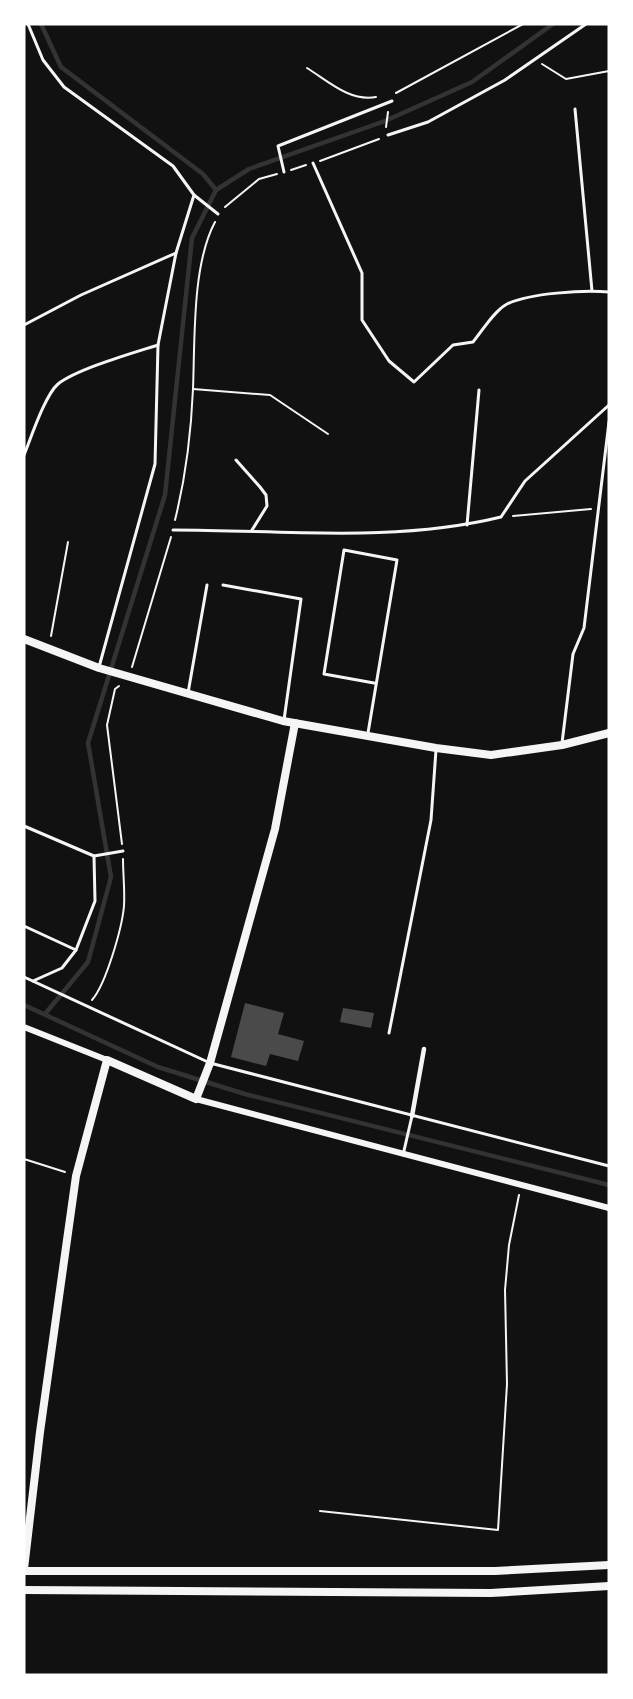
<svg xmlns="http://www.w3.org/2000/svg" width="633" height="1699" font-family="'Alegreya Sans',sans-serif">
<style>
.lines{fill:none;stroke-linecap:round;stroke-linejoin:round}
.stream{stroke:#333;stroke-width:4.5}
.building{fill:#4a4a4a}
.path{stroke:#f5f5f5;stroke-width:2}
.service{stroke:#f5f5f5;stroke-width:3}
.pedestrian{stroke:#f5f5f5;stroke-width:4.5}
.minor{stroke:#f5f5f5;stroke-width:6}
.tertiary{stroke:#f5f5f5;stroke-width:8}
.secondary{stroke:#f5f5f5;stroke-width:8}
</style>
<rect width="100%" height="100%" fill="#111"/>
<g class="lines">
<g class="stream">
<path d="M41,24l20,43 142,107 13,16"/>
<path d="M24,1005l134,62 87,27 364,91"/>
<path d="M45,1014l43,-52 23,-85 -23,-134 77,-248 27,-257 24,-48 33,-21 136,-48 87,-39 81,-58"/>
</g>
</g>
<g class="building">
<path d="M245,1003l39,10 -6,21 26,7 -6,20 -28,-7 -4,12 -35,-9z"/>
<path d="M343,1008l31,5 -3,15 -31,-6z"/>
</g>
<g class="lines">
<g class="path">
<path d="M542,64l24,15 43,-8"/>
<path d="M307,68c21,13 43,34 69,29"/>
<path d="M396,93l127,-69"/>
<path d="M386,127l2,-15"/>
<path d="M320,161l59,-22"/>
<path d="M291,170l15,-5"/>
<path d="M225,207l34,-28 18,-5"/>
<path d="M193,389l77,6 58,39"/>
<path d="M513,516l78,-7"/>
<path d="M175,520c11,-44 16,-85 18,-131 2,-50 -1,-124 22,-167"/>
<path d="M51,636l17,-94"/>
<path d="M132,667l39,-130"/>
<path d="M119,686l-4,3 -8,36 15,119"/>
<path d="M92,1000c14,-16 30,-72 32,-94 1,-15 -1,-32 -1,-47"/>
<path d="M24,1159l41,13"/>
<path d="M320,1511l178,19 9,-146 -2,-94 4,-45 10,-50"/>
</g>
<g class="service">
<path d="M28,24l15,36 21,27 109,79 21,29 -18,58 -18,92 -3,119 -56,203"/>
<path d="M575,109l17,182"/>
<path d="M388,135l40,-13 77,-42 81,-56"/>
<path d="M313,163l49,110v47l27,41 25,21 39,-37 20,-3c9,-11 22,-32 34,-38 23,-11 76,-14 102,-12"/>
<path d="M284,172l-6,-26 114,-45"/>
<path d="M194,195l24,19"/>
<path d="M24,325l57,-30 95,-42"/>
<path d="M24,455c7,-17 21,-60 34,-71 19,-15 75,-31 100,-39"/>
<path d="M236,460l24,27 6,8 1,11 -15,24"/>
<path d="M467,525l12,-135"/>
<path d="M173,530c109,0 221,13 328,-13l24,-36 84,-76"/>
<path d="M223,585l78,14 -17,121"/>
<path d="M188,693l19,-108"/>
<path d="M368,733l29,-173 -53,-10 -20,124 50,9"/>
<path d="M562,743l11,-89 11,-26 25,-206"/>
<path d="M24,826l70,30 29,-5"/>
<path d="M24,926l52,24"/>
<path d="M24,977l186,86 399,103"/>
<path d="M33,981l29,-13 14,-18 19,-49 -1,-45"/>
<path d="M389,1033l42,-213 5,-70"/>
<path d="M403,1155l9,-39"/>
</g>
<path class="pedestrian" d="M412,1116l12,-67"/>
<g class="minor">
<path d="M24,1027l83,33"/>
<path d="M196,1099l413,109"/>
</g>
<g class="tertiary">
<path d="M24,1569l16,-137 36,-256 31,-116 89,39 14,-36 65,-234 20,-106"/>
<path d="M24,1571h471l114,-6"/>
<path d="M24,1590l467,3 118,-7"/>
</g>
<path class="secondary" d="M24,639l75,29 184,53 153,27 55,7 71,-10 47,-12"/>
</g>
<rect width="633" height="1699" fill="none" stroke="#ffffff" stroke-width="51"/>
</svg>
